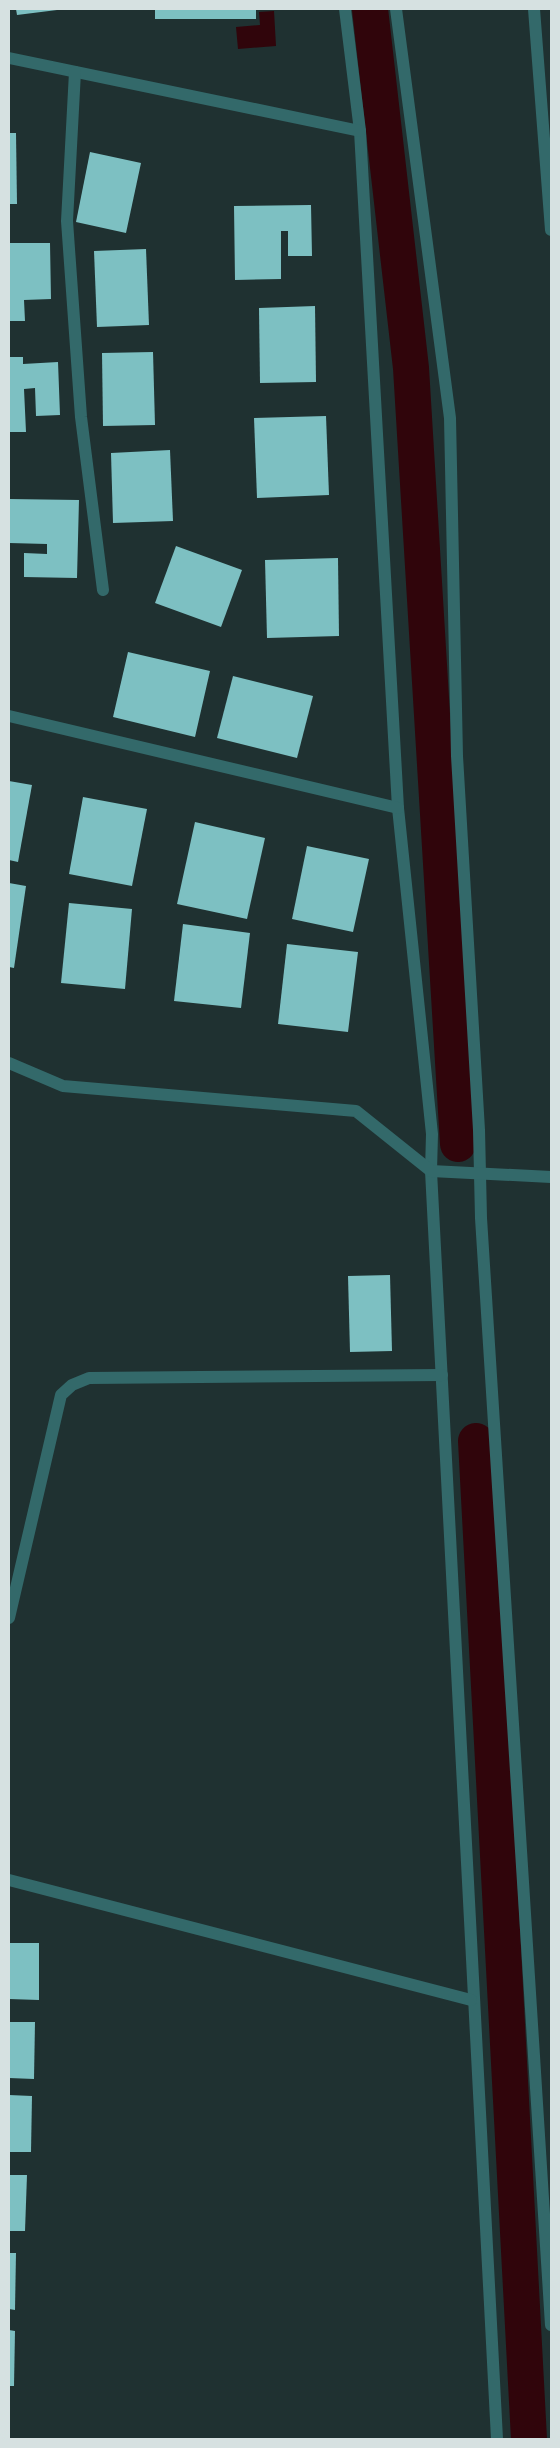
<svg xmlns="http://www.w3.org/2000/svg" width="560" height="2448" font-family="'PT Serif',serif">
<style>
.water{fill:#30050b}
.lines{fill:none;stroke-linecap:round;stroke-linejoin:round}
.canal{stroke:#30050b;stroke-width:36}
.building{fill:#7dc0c2}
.minor{stroke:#33696a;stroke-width:12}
</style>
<rect width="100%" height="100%" fill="#1f3131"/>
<path class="water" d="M274,11l2,35 -38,3 -2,-22 24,-2 -1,-13z"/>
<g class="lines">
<g class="canal">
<path d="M370,9l41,359 47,776"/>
<path d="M476,1441l53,998"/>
</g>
</g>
<g class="building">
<path d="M16,9h41v1l-40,5z"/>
<rect x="155" y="9" width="101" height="10"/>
<path d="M9,133h7l1,71h-8z"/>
<path d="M90,152l51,11 -15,70 -50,-11z"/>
<path d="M311,205l1,51h-24v-25h-7v48l-46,1 -1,-74z"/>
<path d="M9,243h41l1,56 -27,1 1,21h-16z"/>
<path d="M146,249l3,76 -52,2 -3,-76z"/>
<path d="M315,306l1,76 -56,1 -1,-75z"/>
<path d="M153,352l2,73 -52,1 -1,-73z"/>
<path d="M9,357h14v7l35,-2 2,53 -24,1 -1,-28 -11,1 2,43h-17z"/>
<path d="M326,416l3,79 -72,3 -3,-80z"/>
<path d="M170,450l3,71 -60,2 -2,-70z"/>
<path d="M9,499l70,1 -2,78 -53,-1v-24l23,1v-10l-38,-1z"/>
<path d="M176,546l66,24 -21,57 -66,-24z"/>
<path d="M338,558l1,78 -72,2 -2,-78z"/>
<path d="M128,652l82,19 -15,66 -82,-20z"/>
<path d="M233,676l80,20 -16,62 -80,-20z"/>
<path d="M9,781l23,4 -14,77 -9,-2z"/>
<path d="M83,797l64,12 -15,77 -63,-12z"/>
<path d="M195,822l70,16 -18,81 -70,-15z"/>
<path d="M307,846l62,13 -16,73 -61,-13z"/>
<path d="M9,883l17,3 -12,82 -5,-1z"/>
<path d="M69,903l63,6 -7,80 -64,-6z"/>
<path d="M183,924l67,9 -9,75 -67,-7z"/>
<path d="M287,944l71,8 -10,80 -70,-8z"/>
<path d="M390,1275l2,76 -42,1 -2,-76z"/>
<path d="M9,1943h30v57l-30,-1z"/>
<path d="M9,2022h26l-1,57 -25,-1z"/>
<path d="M9,2095l23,1 -1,56h-22z"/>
<path d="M9,2175h18l-2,56h-16z"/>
<path d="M9,2253h7l-1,57 -6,-1z"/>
<path d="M9,2330l6,1 -1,55h-5z"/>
</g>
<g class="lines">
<g class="minor">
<path d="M345,9l15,122 38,677 34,326 -1,37c23,423 41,846 66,1268"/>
<path d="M396,9l54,409 7,338 22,374 2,88 70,1107"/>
<path d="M534,9l17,221"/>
<path d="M9,58l351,73"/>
<path d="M75,72l-8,149 14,196 22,173"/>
<path d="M9,716l389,92"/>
<path d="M9,1063l54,23 293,25 75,60 120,6"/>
<path d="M9,1618l52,-223 11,-10 17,-7 353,-3"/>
<path d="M9,1880l462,120"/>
</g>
</g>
<rect width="560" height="2448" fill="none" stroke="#d6e1e1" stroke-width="20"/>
</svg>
